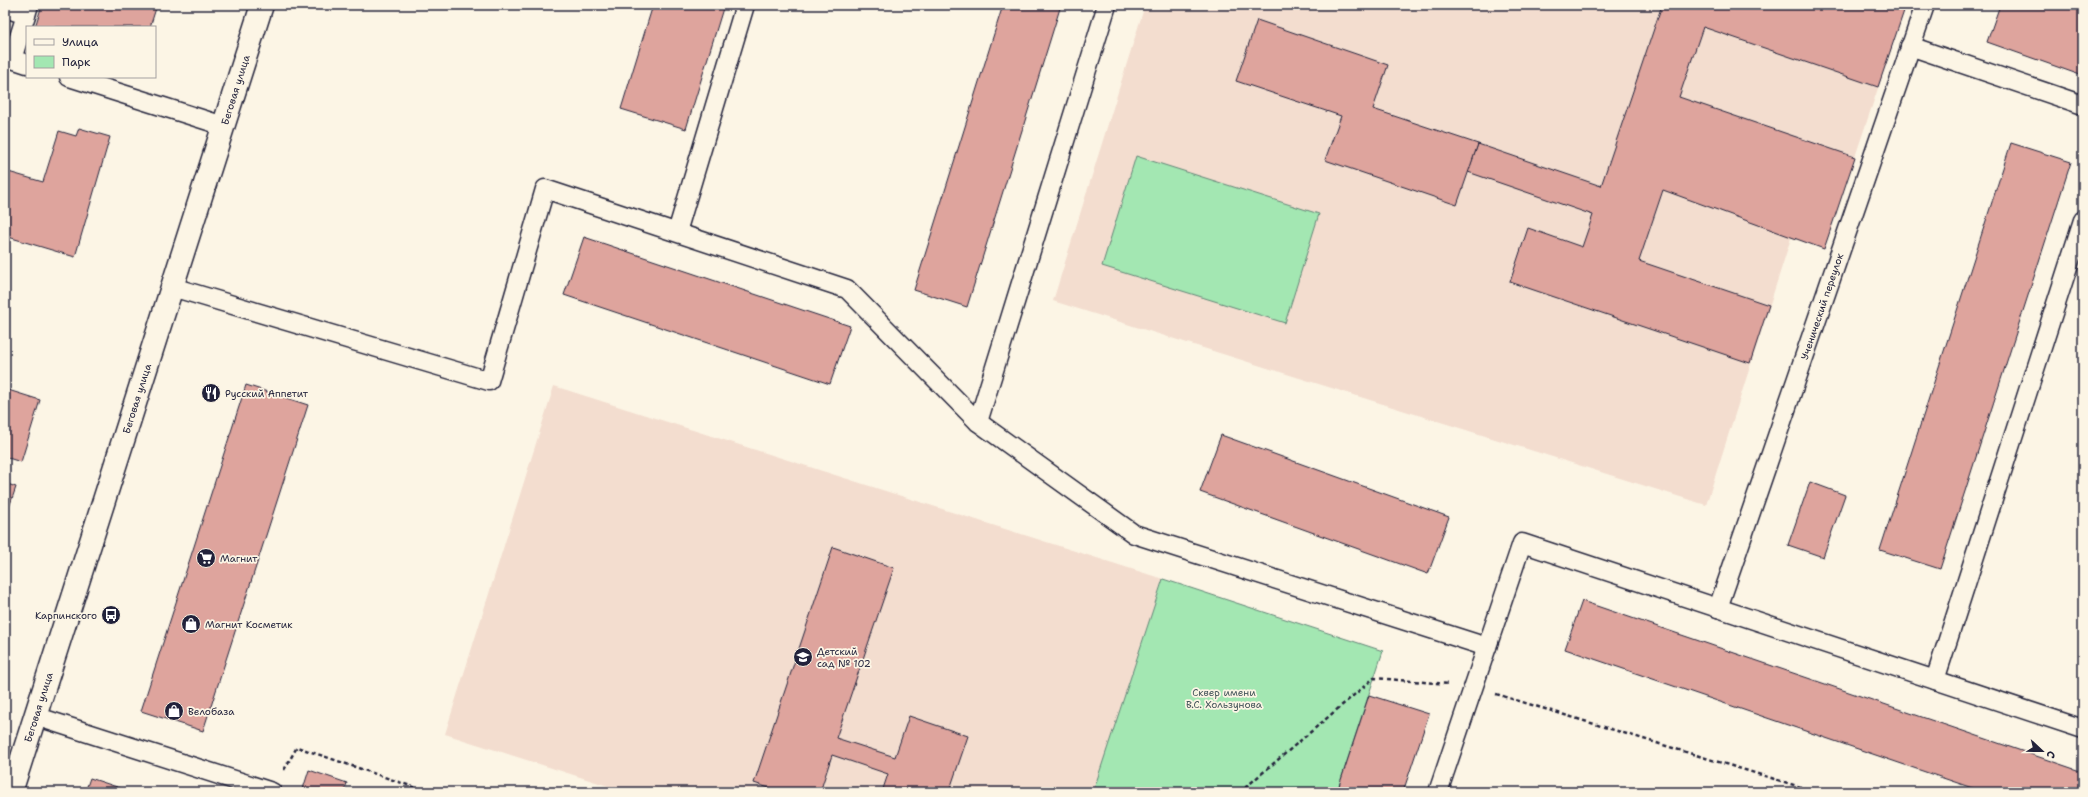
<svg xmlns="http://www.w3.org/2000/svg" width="2088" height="797" font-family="'Shantell Sans',sans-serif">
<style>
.built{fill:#f3ddcf}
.green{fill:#a3e7b2;stroke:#628476}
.building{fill:#dea49d;stroke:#22223b}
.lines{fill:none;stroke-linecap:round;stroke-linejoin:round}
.lane-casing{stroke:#22223b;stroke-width:21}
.secondary-casing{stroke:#22223b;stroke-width:25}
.path{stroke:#22223b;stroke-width:2.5;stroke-dasharray:4 3;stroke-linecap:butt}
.lane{stroke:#fcf5e5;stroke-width:18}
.secondary{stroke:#fcf5e5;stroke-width:22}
.labels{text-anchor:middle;stroke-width:3.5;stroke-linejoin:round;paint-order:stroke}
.street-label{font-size:10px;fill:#22223b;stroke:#fcf5e5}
.poi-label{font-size:10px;fill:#22223b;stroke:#fcf5e5;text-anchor:start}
.park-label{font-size:10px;fill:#425359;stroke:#fcf5e5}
</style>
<rect width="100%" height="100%" fill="#fcf5e5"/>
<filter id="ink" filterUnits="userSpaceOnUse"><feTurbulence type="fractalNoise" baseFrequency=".025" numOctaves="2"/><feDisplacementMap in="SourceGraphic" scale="8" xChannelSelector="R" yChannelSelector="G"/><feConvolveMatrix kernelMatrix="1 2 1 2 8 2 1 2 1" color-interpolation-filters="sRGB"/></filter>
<g filter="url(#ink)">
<g class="built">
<path d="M1145,5h761l-82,244 -33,-11 -85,267 -653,-204z"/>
<path d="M554,386l609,193 -70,213h-466l-182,-58z"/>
</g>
<g class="green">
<path d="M1136,156l183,58 -34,109 -183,-57z"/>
<path d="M1163,579l220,72 -46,141h-244z"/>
</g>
<g class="building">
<path d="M42,5h115l-7,22h-115z"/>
<path d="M653,5h71l-38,124 -65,-20z"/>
<path d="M1003,5h58l-94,302 -53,-17z"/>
<path d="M1662,5h244l-28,82 -175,-60 -24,70 176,60 -31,92 -161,-59 -24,71 130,44 -19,58 -240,-81 18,-54 54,19 11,-32 -125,-43 10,-28 123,42z"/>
<path d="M2000,5h77l6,2v69l-96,-34z"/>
<path d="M1257,20l131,45 -15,44 105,35 -21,61 -132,-45 16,-44 -105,-35z"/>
<path d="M79,128l31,9 -35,120 -70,-21v-65l38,11 16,-51 17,5z"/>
<path d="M2011,143l60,19 -131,407 -60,-19z"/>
<path d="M584,237l266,89 -20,58 -266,-89z"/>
<path d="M246,385l62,20 -105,326 -62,-20z"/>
<path d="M5,389l35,11 -19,62 -16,-5z"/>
<path d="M1221,435l228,82 -21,57 -228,-82z"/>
<path d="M1810,482l35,13 -22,62 -35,-12z"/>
<path d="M5,483l11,4 -11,32z"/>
<path d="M833,547l61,21 -58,170 59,19 14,-41 59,20 -19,56h-67l6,-18 -56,-19 -12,37h-39l-27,-9z"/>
<path d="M1582,601l501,171v20h-99l-419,-143z"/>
<path d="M1369,695l60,19 -26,78h-66z"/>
<path d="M309,770l38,13 -3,9h-42z"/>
<path d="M90,778l42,14h-47z"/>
</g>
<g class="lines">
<defs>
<g id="lane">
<path d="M5,8l21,7 3,-10"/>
<path d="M26,15l-14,44 15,5"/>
<path d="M1910,46l173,59"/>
<path d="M69,77l155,49"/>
<path d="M677,232l68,-227"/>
<path d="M172,287l317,94 56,-192 302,100 131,133 156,112 353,113"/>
<path d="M978,422l129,-417"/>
<path id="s1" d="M1718,608l207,-603"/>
<path d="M1935,680l148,-460"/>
<path d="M35,716l237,76"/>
<path d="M1438,792l84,-249 561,186"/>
</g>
<g id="secondary">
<path id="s2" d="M11,792l251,-787"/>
</g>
</defs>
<use href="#lane" class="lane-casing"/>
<use href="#secondary" class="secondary-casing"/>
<g class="path">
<path d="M1496,694l321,98"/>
<path d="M284,770l13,-23 131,45"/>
<path d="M1240,792l134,-114 75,6"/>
</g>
<use href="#lane" class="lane"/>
<use href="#secondary" class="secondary"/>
</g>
</g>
<defs>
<symbol id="restaurant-disc" viewBox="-11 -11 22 22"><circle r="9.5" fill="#22223b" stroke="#fcf5e5"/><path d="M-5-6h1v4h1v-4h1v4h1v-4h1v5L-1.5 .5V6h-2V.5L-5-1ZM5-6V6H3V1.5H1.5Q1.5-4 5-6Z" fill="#fff"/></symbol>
<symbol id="supermarket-disc" viewBox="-11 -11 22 22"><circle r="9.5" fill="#22223b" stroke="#fcf5e5"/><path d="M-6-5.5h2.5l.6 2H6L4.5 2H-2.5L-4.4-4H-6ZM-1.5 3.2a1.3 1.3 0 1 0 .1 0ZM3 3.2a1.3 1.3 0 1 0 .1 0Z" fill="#fff"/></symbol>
<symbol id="bus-disc" viewBox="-11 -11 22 22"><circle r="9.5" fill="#22223b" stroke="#fcf5e5"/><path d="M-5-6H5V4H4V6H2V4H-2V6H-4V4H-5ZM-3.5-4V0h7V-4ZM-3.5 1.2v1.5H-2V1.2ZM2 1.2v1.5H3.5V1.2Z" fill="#fff"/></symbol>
<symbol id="shop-disc" viewBox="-11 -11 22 22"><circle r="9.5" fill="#22223b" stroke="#fcf5e5"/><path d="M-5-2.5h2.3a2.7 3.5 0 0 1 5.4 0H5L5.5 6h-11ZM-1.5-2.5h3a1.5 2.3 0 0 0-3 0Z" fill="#fff"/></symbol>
<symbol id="school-disc" viewBox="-11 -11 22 22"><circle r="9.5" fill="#22223b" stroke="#fcf5e5"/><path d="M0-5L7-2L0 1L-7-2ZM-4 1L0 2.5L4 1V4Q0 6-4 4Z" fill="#fff"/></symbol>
</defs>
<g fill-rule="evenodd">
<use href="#restaurant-disc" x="200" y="382" width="22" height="22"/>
<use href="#supermarket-disc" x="195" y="547" width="22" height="22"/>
<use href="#bus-disc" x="100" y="604" width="22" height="22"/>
<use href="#shop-disc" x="180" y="613" width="22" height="22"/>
<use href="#school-disc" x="792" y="646" width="22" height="22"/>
<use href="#shop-disc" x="163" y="700" width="22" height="22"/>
</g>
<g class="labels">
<g class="street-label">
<text dy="4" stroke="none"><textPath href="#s2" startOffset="737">Беговая улица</textPath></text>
<text dy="4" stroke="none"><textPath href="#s1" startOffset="319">Ученический переулок</textPath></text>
<text dy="4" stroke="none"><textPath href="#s2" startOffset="413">Беговая улица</textPath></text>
<text dy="4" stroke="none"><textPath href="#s2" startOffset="89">Беговая улица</textPath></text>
</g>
<g class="poi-label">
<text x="225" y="397">Русский Аппетит</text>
<text x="220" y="562">Магнит</text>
<text x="97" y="619" text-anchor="end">Карпинского</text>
<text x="205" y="628">Магнит Косметик</text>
<text x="817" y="655">Детский<tspan x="817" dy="12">сад № 102</tspan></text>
<text x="188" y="715">Велобаза</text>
</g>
<g class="park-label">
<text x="1224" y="696">Сквер имени<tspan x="1224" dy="12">В.С. Хользунова</tspan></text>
</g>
</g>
<rect width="2088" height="797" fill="none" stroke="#fcf5e5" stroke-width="20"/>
<rect x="10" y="10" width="2068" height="777" fill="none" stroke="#22223b" stroke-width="1.5" filter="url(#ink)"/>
<rect x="26" y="26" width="130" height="52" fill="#fcf5e5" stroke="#a5a1a1"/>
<rect x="34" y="39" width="20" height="6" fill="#fcf5e5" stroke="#a5a1a1"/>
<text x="62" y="46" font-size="12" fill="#22223b">Улица</text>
<rect x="34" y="56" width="20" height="12" fill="#a3e7b2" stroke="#a5a1a1"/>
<text x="62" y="66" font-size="12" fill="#22223b">Парк</text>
<g transform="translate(2042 751) rotate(112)" stroke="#fcf5e5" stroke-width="3" paint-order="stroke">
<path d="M0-3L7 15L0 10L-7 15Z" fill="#22223b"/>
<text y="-6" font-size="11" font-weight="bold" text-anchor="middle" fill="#22223b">С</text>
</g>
</svg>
